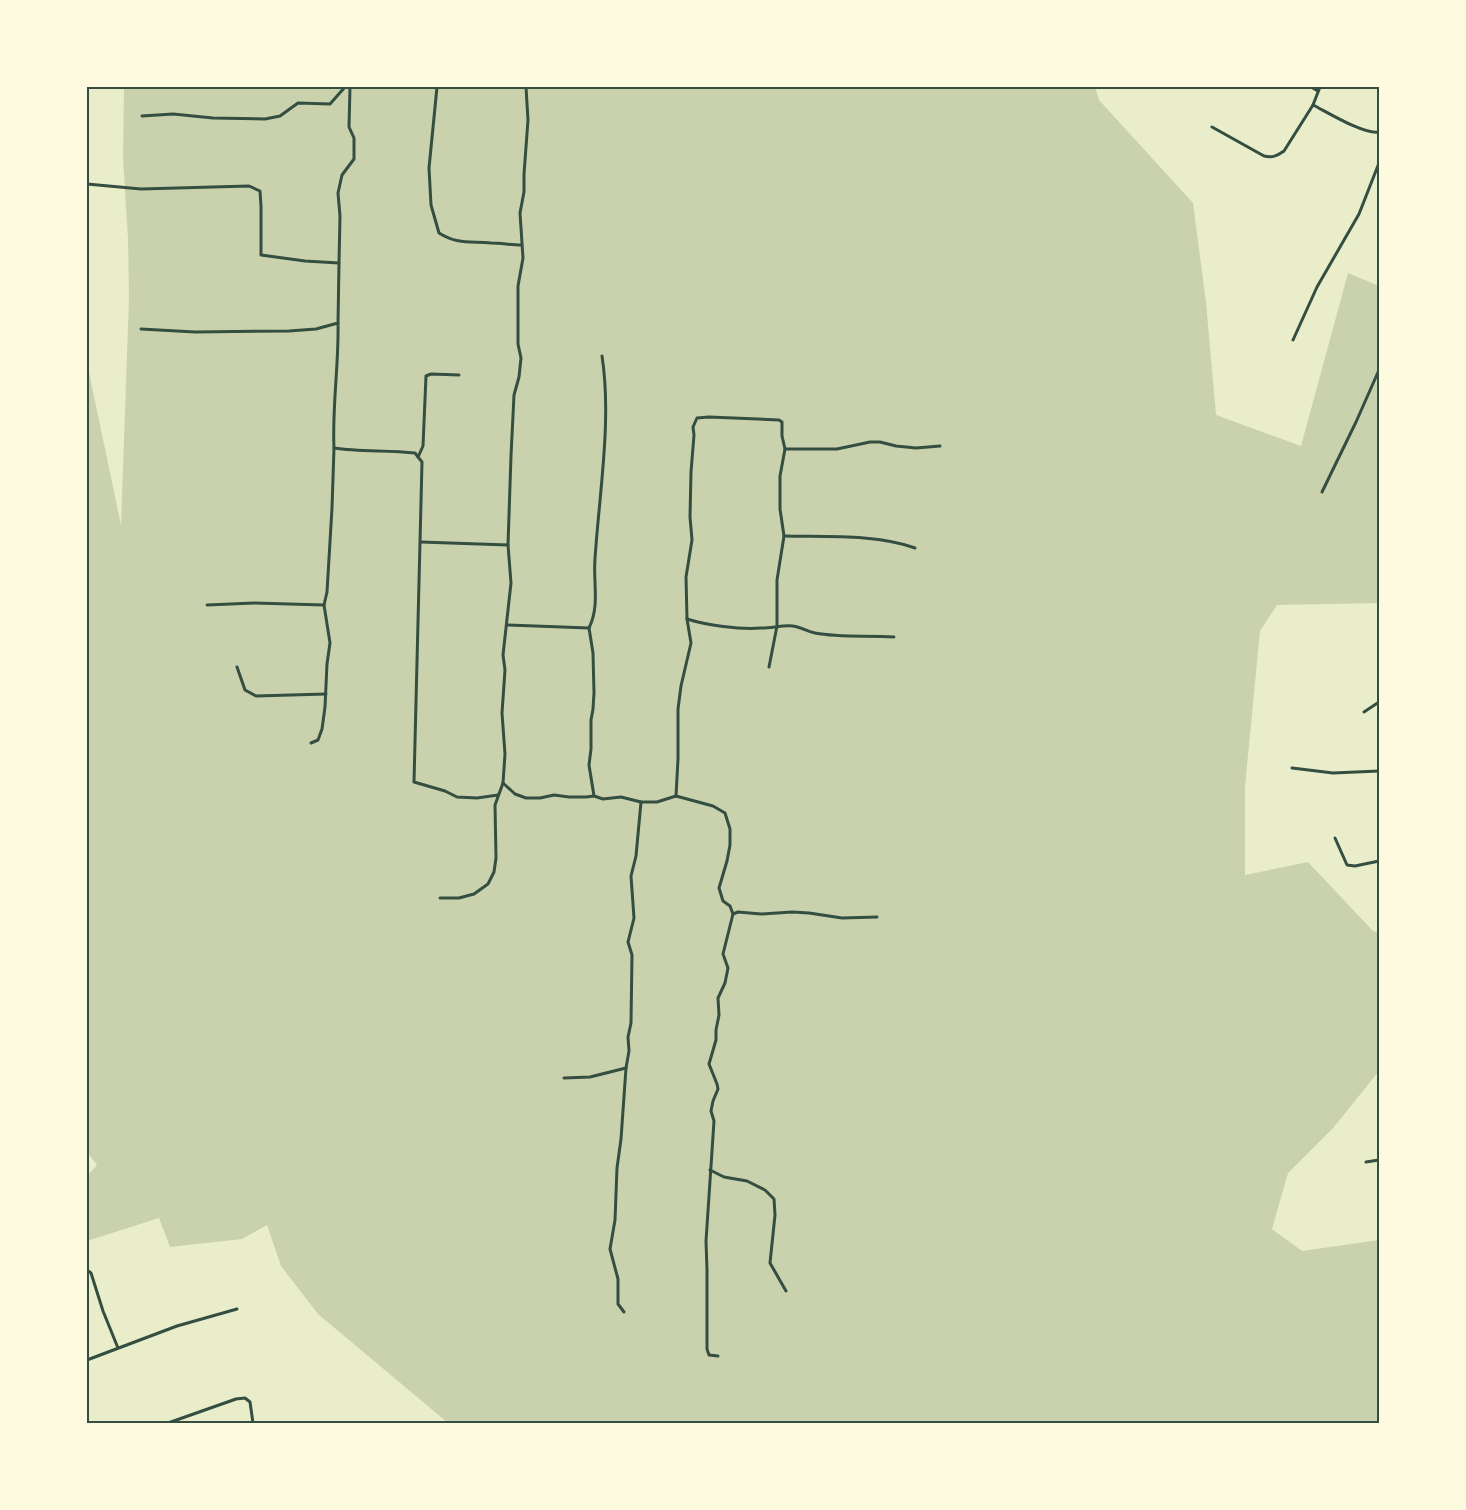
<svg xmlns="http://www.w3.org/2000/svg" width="1466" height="1510" font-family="'Sofia Sans Condensed',sans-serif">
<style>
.green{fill:#cad2ad}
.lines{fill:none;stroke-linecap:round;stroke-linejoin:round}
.minor{stroke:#344e41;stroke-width:3}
.neatline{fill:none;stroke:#344e41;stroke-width:2}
</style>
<rect width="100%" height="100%" fill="#e9edc9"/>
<path class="green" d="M124,87h971l4,13 94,103 13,99 10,113 85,31 47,-173 31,13v317l-102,2 -17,26 -15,156v88l63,-13 65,69 6,2v138l-45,56 -46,46 -16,56 30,22 77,-11v183h-931l-130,-109 -37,-48 -14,-41 -25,14 -72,8 -11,-29 -72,23v-65l10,-11 -10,-13v-789l34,162 8,-227 -1,-60 -5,-79z"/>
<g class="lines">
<g class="minor">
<path d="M437,87l-8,81 2,37 8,28c19,12 32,8 52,10 10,0 20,2 30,2"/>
<path d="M1311,87l7,4"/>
<path d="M1313,105l7,-18"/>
<path d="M142,116l31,-2 40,4 52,1 15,-3 18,-13 32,1 15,-17"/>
<path d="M1212,127l52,29c8,2 13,0 20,-5l29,-46c14,7 51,30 66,27"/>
<path d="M87,184l54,5 108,-3 11,5 1,15v49l44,6 34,2 1,-47 -2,-23 4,-18 12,-16v-21l-5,-11 1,-40"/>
<path d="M338,323c1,42 -6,83 -4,125 26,4 54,2 81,5l7,9 -8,320 31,9 12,6 20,1 21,-3"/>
<path d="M141,329l54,3 94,-1 27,-2 22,-6 1,-60"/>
<path d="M1293,340l24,-53 42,-73 20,-51"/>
<path d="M785,449h52l33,-7h10l16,4 20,2 24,-2"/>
<path d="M418,457l5,-11 3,-70 5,-2 28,1"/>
<path d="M1322,492l34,-70 23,-52"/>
<path d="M784,536c41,1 93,-2 131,12"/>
<path d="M421,542l87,3"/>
<path d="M207,605l47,-2 70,2 3,-13 5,-84 2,-60"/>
<path d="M687,619c19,6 53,11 74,9 11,0 21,-3 32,-2 8,1 15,6 22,7 26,5 53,2 79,4"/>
<path d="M507,625l82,3 4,25 1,40 -1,16 -2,11v29l-2,16 5,31"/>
<path d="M589,628c11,-22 4,-46 6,-69 4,-64 17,-139 7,-203"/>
<path d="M237,667l8,23 11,6 70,-2"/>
<path d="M1364,712l15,-10"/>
<path d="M311,743l7,-3 4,-11 3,-22 2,-43 3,-21 -6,-38"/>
<path d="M1292,768l41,5 46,-2"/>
<path d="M503,783l12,11 11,4h14l14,-3 15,2h17l8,-1 9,3 18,-2 20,5h16l19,-6 2,-37v-50l3,-23 10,-43 -4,-24 -1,-42 6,-37 -2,-23 1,-45 3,-37 -1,-8 4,-9 12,-1 70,3 3,2v14l3,13 -5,27v33l4,27 -7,44v46l-8,41"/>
<path d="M676,796l37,10 12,7 5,16v16l-3,16 -8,27 4,13 7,5 3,8 -10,40 5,14 -3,15 -7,15 1,17 -3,15v10l-7,24 8,20 1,5 -5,12 -2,10 3,10 -8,120 1,29v79l2,6 9,1"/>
<path d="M1335,838l12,27 8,1 24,-5"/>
<path d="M440,898h19l15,-4 14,-10 6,-12 2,-14 -1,-53 8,-22 2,-29 -3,-41 3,-43 -2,-15 8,-72 -3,-38 3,-89 3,-61 5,-18 2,-19 -3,-14v-58l5,-28 -3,-45 4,-21v-18l4,-54 -2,-33"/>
<path d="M733,914l5,-2 23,2 31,-2 17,1 33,5 35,-1"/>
<path d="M564,1078l26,-1 36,-9"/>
<path d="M1366,1162l13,-2"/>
<path d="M710,1170l14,7 23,4 18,9 9,9 1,16 -5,48 16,28"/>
<path d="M87,1270l4,3 12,38 15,37"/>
<path d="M624,1312l-6,-8v-25l-8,-30 5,-29 2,-52 4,-29 5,-71 3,-17 -1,-14 3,-14 1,-68 -4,-13 6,-24 -3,-42 5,-20 5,-54"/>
<path d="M87,1360l90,-34 60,-17"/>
<path d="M168,1423l68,-24 9,-1 5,4 3,21"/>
</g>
</g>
<rect width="1466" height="1510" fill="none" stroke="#fefae0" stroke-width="177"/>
<rect x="88" y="88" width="1290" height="1334" class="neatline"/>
</svg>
